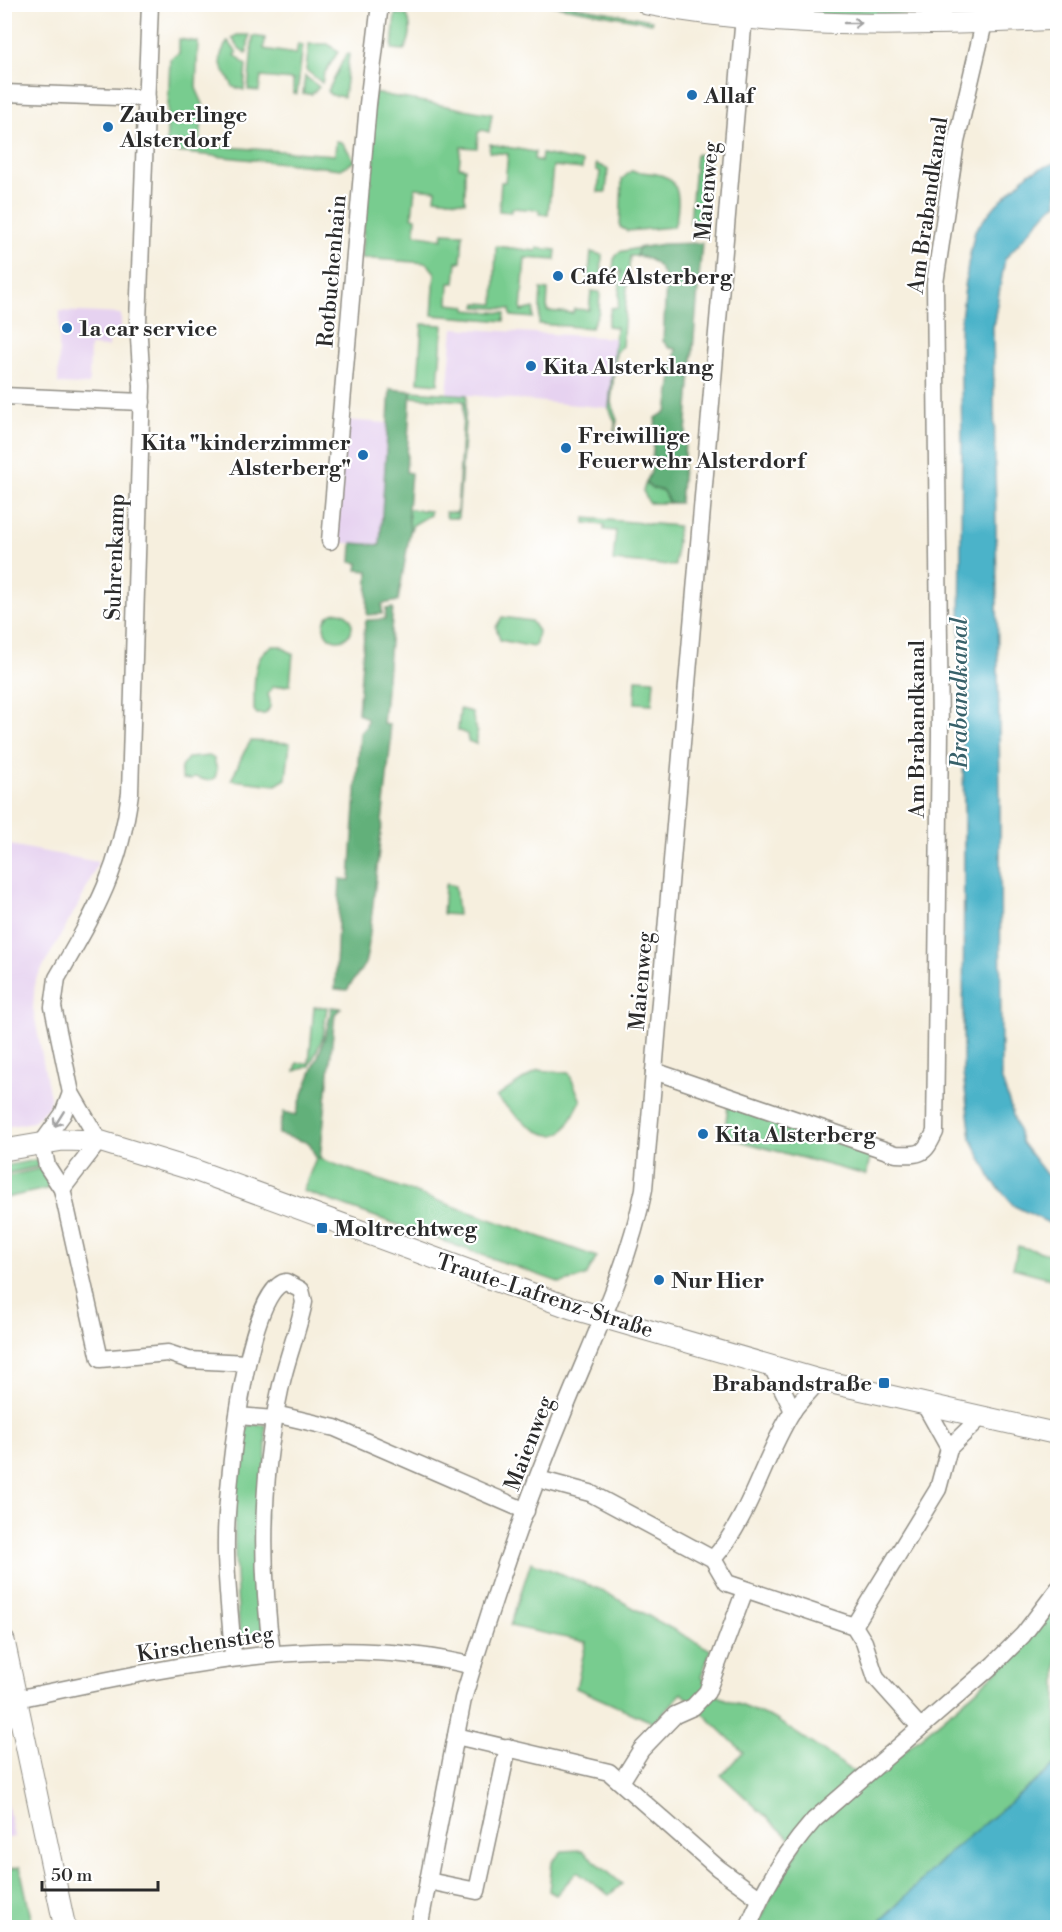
<svg xmlns="http://www.w3.org/2000/svg" width="1062" height="1932" font-family="'Libre Bodoni',serif">
<style>
.built{fill:#e6d2f0}
.green{fill:#78cc8f;stroke:#527c5d;stroke-width:1.5}
.forest{fill:#62b07a;stroke:#466e52;stroke-width:1.5}
.water{fill:#4bb3c9;stroke:#3b6f7a;stroke-width:1.5}
.lines{fill:none;stroke-linecap:round;stroke-linejoin:round}
.minor-casing{stroke:#908d84;stroke-width:19}
.major-casing{stroke:#908d84;stroke-width:23}
.minor{stroke:#fff;stroke-width:16}
.major{stroke:#fff;stroke-width:21}
.oneway{stroke:#a0a0a0}
.poi-dot{fill:#1f6fb2;stroke:#fff;stroke-width:2}
.labels{text-anchor:middle;stroke-width:4.5;stroke-linejoin:round;paint-order:stroke}
.poi-label{font-size:22px;font-weight:bold;fill:#2b2b2b;stroke:#fff;text-anchor:start}
.street-label{font-size:22px;fill:#2b2b2b;stroke:#fff}
.water-label{font-size:24px;font-style:italic;fill:#38616a;stroke:#fff}
</style>
<rect width="100%" height="100%" fill="#fff"/>
<filter id="ink" filterUnits="userSpaceOnUse"><feTurbulence type="fractalNoise" baseFrequency=".0167" numOctaves="2"/><feDisplacementMap in="SourceGraphic" scale="12" xChannelSelector="R" yChannelSelector="G"/><feConvolveMatrix kernelMatrix="1 2 1 2 8 2 1 2 1" color-interpolation-filters="sRGB"/></filter>
<filter id="wash" filterUnits="userSpaceOnUse"><feTurbulence type="fractalNoise" baseFrequency=".008" numOctaves="4" result="noise"/><feDisplacementMap in="SourceGraphic" scale="24" xChannelSelector="R" yChannelSelector="G"/><feGaussianBlur stdDeviation="1.35" result="paint"/><feColorMatrix in="noise" values="0 0 0 0 0 0 0 0 0 0 0 0 0 0 0 0 0 1.4 0 .05"/><feComposite in="paint" operator="in"/></filter>
<g filter="url(#wash)">
<rect width="100%" height="100%" fill="#f6efde"/>
<g class="built">
<path d="M60,311l61,3v21h-12v12l-19,-1 -1,39 -31,-1z"/>
<path d="M453,328l162,10 -6,70 -162,-15z"/>
<path d="M344,420l43,3 -7,123 -46,-4z"/>
<path d="M5,844l93,18 -15,34 -48,85 -2,27 17,90 -2,9 -15,15 -28,5z"/>
<path d="M5,1791l9,46 -9,2h-1z"/>
</g>
<g class="green">
<path d="M551,5h17l84,15 -1,3z"/>
<path d="M1058,5l-1,6 -223,5 -47,-5 -2,-3 181,2z"/>
<path d="M395,14l12,1c5,11 4,25 -3,35l-12,-1z"/>
<path d="M237,35h12l-2,19 -8,-6 -7,-10z"/>
<path d="M253,36l12,2 -1,11 32,5 2,-10 5,1 -6,49 -4,-1v-13l-32,-3 -2,14 -11,-1z"/>
<path d="M179,39l19,3 -2,46 7,16 -3,41 135,10 1,-14 6,1 13,19 -14,8 -175,-18 4,-92 9,-6z"/>
<path d="M228,41l9,12 -2,2 11,10 -2,25 -11,-3c-6,-17 -22,-22 -5,-46z"/>
<path d="M309,44h19l10,8 -14,22 -2,9 -16,-13z"/>
<path d="M346,54h3l-5,43 -13,-2 -3,-4z"/>
<path d="M305,76l14,11 -7,7h-9z"/>
<path d="M374,93l118,21 -3,18 -7,-2 -4,3 -1,15 -16,-1 -2,20 6,1v34l-30,-4 1,-8 -21,-2 -3,29 4,1 -1,16 27,5 1,-6 20,1 -2,28h-4l-2,21h-6l-1,21 18,2v4l39,3 -1,8 -72,-6 3,-42 -8,-10 -66,-5z"/>
<path d="M490,144l45,8 -1,7 7,3 1,-8 41,8 -1,7 -29,-3 -5,49 -9,-1v-4l-27,-2 -1,4 -12,-1 2,-29h4l3,-28 -19,-2z"/>
<path d="M696,154l13,3 -6,73 -7,-1 -6,-6z"/>
<path d="M596,164l12,5 -2,23h-8l2,-21 -4,-1z"/>
<path d="M631,171c25,3 48,0 47,33 -1,8 0,17 -5,23l-46,4 -7,-4 2,-48z"/>
<path d="M496,246l40,5 1,-3 19,2 -1,10 -30,-2 -4,53 13,-3 -1,10 -22,-2 -1,-7 -34,-2 1,-4 17,1z"/>
<path d="M638,248l-1,8h-7l-8,90 -6,7 -5,50 6,17 -3,19 1,-17 -6,-14 7,-81 -9,-1 4,-18 7,-1 3,-36 -8,-1 1,-11 5,-7z"/>
<path d="M591,252l11,3 -1,28 -13,-1z"/>
<path d="M541,289l7,1 -1,21 26,2 1,-4 15,1 2,-19 9,1 -1,20 -8,16 -52,-4z"/>
<path d="M422,324l21,1 -5,59 -20,-2z"/>
<path d="M411,391l56,4 -9,123h-11l-2,-6 12,1 7,-112 -53,-4z"/>
<path d="M646,482l1,3 16,6 6,12h-20l-6,-12z"/>
<path d="M408,509l22,2v4l-17,10 -3,7z"/>
<path d="M585,518l93,8 -3,40 -62,-5 3,-30 -12,-1v-5l-19,-2z"/>
<circle cx="338" cy="626" r="14"/>
<path d="M502,617l29,4 7,10 -2,13 -3,3 -33,-7 -4,-13z"/>
<path d="M272,646h8l13,8 -3,31 -17,2 -5,7c3,9 4,13 -3,20h-8l-3,-4c1,-20 -4,-54 18,-64z"/>
<path d="M636,679l18,1 -2,24 -17,-1z"/>
<path d="M460,709l12,3c1,10 8,22 4,32l-8,-3 -1,-7 -9,-4z"/>
<path d="M251,741l39,2 -4,36 -10,6 -45,-5c8,-14 9,-24 20,-39z"/>
<path d="M210,756l4,3 3,11 -2,8 -6,3 -14,-4 -5,3 -7,-1c-5,-10 -2,-13 5,-21z"/>
<path d="M447,884l8,2 3,29 -15,-1 2,-28z"/>
<path d="M314,1007h13l-4,30 -13,29 -15,5 2,-8h12z"/>
<path d="M538,1070l31,3 12,28c-6,9 -10,21 -17,29 -18,19 -56,-22 -68,-33z"/>
<path d="M728,1105l143,49 -5,21 -142,-38z"/>
<path d="M316,1158l4,1 277,98 -11,19 -25,7 -258,-92z"/>
<path d="M35,1160l6,6 -36,8 -1,-8z"/>
<path d="M43,1168l12,19 -50,11 -1,-21z"/>
<path d="M1018,1246l39,10v24l-44,-12z"/>
<path d="M250,1425h16l-2,211 -24,2c-3,-42 -15,-183 10,-213z"/>
<path d="M531,1562l68,27 112,61 -10,27 19,20 55,22 93,62c66,-56 138,-108 189,-178v161l-105,86 -77,77h-118l18,-39 25,-40 -79,-73 22,-23 -61,-59 -28,30 -78,-35 10,-46 -76,-16z"/>
<path d="M582,1850l40,34 -13,11 -32,-23 -21,23 -7,-4 3,-29 10,-11z"/>
<path d="M20,1867l13,60h-16l-2,-6 -10,2v-53z"/>
</g>
<g class="forest">
<path d="M702,243l-22,260h-11l-6,-12 -11,-3 -6,-6 5,-10 5,-54 11,-7 9,-62 -7,-1 -6,-7 3,-57c-3,-15 -12,-26 -29,-28l1,-8 25,-4z"/>
<path d="M390,389l21,2 -5,81 5,1 -3,36 2,23 -12,69 -16,3v10l-15,1 1,-44 -11,-1 1,-7 -7,-1 1,-19 28,2z"/>
<path d="M393,608l-10,116 6,1 2,16 -23,209 -3,14 -18,26 -12,-1 5,-110 10,1 10,-147 6,-7 1,-7 -9,-6 7,-90 2,-3 18,-1 1,-10z"/>
<path d="M331,1007l10,1 -6,6 -15,145 -4,-1 -7,-15 -31,-9 6,-22 12,3c10,-36 31,-70 35,-108z"/>
</g>
<g class="water">
<path d="M1057,162v42l-9,6 -43,49 -12,68 7,466 1,284 21,66 24,31 11,11v42l-43,-21 -22,-26 -21,-42 -8,-65 1,-262 -4,-170 2,-200 -2,-115 8,-62 7,-34 21,-25 33,-32z"/>
<path d="M1057,1764l-1,163h-181l77,-77z"/>
</g>
</g>
<g filter="url(#ink)">
<g class="lines">
<defs>
<g id="minor">
<path d="M4,93l143,5"/>
<path d="M4,396l138,6"/>
<path d="M330,541l38,-437 12,-100"/>
<path d="M654,1071l242,83c26,1 28,1 39,-22l5,-400 -5,-449 21,-141 28,-119"/>
<path d="M71,1093l-8,21 -21,29 5,23 15,23 38,170 68,-6 21,7 58,3"/>
<path d="M62,1189l37,-48 -28,-48 -18,-86 4,-29c38,-66 63,-107 73,-185l12,-407 -4,-64 12,-318"/>
<path d="M772,1367l21,44"/>
<path d="M925,1405l24,43"/>
<path d="M275,1414l60,14 191,83"/>
<path d="M238,1416l36,3"/>
<path d="M538,1479l52,14 123,66 14,24 127,43 10,16 12,36 44,49"/>
<path d="M713,1559c37,-41 50,-101 79,-147 7,-11 19,-21 27,-32"/>
<path d="M854,1626l84,-137 11,-41 31,-30"/>
<path d="M233,1657c-2,-40 -8,-79 -7,-119 0,-39 19,-250 60,-256l15,8 3,12c-6,30 -18,58 -24,88 -19,87 -20,175 -8,264"/>
<path d="M17,1699c143,-30 311,-70 456,-33"/>
<path d="M456,1736l153,36 109,96 41,30"/>
<path d="M621,1782l20,-32 34,-35 18,-8 14,-15 38,-102"/>
<path d="M428,1881l49,10 31,-144"/>
<path d="M419,1928l44,-229c28,-95 61,-191 99,-283 30,-75 66,-147 82,-227l101,-1185"/>
<path d="M748,1928c16,-42 37,-75 66,-108l180,-156 29,-29 35,-46"/>
</g>
<g id="major">
<path d="M647,4c134,26 274,22 411,15"/>
<path d="M4,1150l59,-10 36,1 98,30 374,137 248,72 239,54"/>
<path d="M4,1641l61,287"/>
</g>
</defs>
<use href="#minor" class="minor-casing"/>
<use href="#major" class="major-casing"/>
<use href="#minor" class="minor"/>
<use href="#major" class="major"/>
</g>
<defs><path id="oneway-shaft" d="M-6 0H5M1.5-3L5.5 0L1.5 3" fill="none" stroke-width="1.6" stroke-linecap="round" stroke-linejoin="round" transform="scale(1.5)"/></defs>
<g class="oneway">
<use href="#oneway-shaft" transform="translate(853 23)"/>
<use href="#oneway-shaft" transform="translate(59 1119) rotate(122)"/>
</g>
</g>
<g class="poi-dot">
<circle cx="692" cy="95" r="6"/>
<circle cx="108" cy="127" r="6"/>
<circle cx="558" cy="276" r="6"/>
<circle cx="67" cy="328" r="6"/>
<circle cx="531" cy="366" r="6"/>
<circle cx="566" cy="448" r="6"/>
<circle cx="363" cy="455" r="6"/>
<circle cx="703" cy="1134" r="6"/>
<rect x="316" y="1222" width="12" height="12" rx="3"/>
<circle cx="659" cy="1280" r="6"/>
<rect x="878" y="1377" width="12" height="12" rx="3"/>
</g>
<g class="labels">
<g class="poi-label">
<text x="704" y="103">Allaf</text>
<text x="120" y="122">Zauberlinge<tspan x="120" dy="25">Alsterdorf</tspan></text>
<text x="570" y="284">Café Alsterberg</text>
<text x="79" y="336">1a car service</text>
<text x="543" y="374">Kita Alsterklang</text>
<text x="578" y="443">Freiwillige<tspan x="578" dy="25">Feuerwehr Alsterdorf</tspan></text>
<text x="351" y="450" text-anchor="end">Kita "kinderzimmer<tspan x="351" dy="25">Alsterberg"</tspan></text>
<text x="715" y="1142">Kita Alsterberg</text>
<text x="334" y="1236">Moltrechtweg</text>
<text x="671" y="1288">Nur Hier</text>
<text x="872" y="1391" text-anchor="end">Brabandstraße</text>
</g>
<g class="street-label">
<text transform="translate(706 191) rotate(-85)" y="8">Maienweg</text>
<text transform="translate(927 205) rotate(-82)" y="8">Am Brabandkanal</text>
<text transform="translate(331 271) rotate(-85)" y="8">Rotbuchenhain</text>
<text transform="translate(114 557) rotate(-88)" y="8">Suhrenkamp</text>
<text transform="translate(916 729) rotate(-90)" y="8">Am Brabandkanal</text>
<text transform="translate(640 981) rotate(-85)" y="8">Maienweg</text>
<text transform="translate(545 1295) rotate(18)" y="8">Traute-Lafrenz-Straße</text>
<text transform="translate(528 1443) rotate(-69)" y="8">Maienweg</text>
<text transform="translate(205 1643) rotate(-9)" y="8">Kirschenstieg</text>
</g>
<g class="water-label">
<text transform="translate(959 693) rotate(-90)" y="8">Brabandkanal</text>
</g>
</g>
<rect width="1062" height="1932" fill="none" stroke="#fff" stroke-width="24"/>
<path d="M42 1881v9h116v-9" fill="none" stroke="#2b2b2b" stroke-width="3"/>
<text x="51" y="1881" font-size="18" fill="#2b2b2b" stroke="#ffffff" stroke-width="4.5" paint-order="stroke">50 m</text>
</svg>
